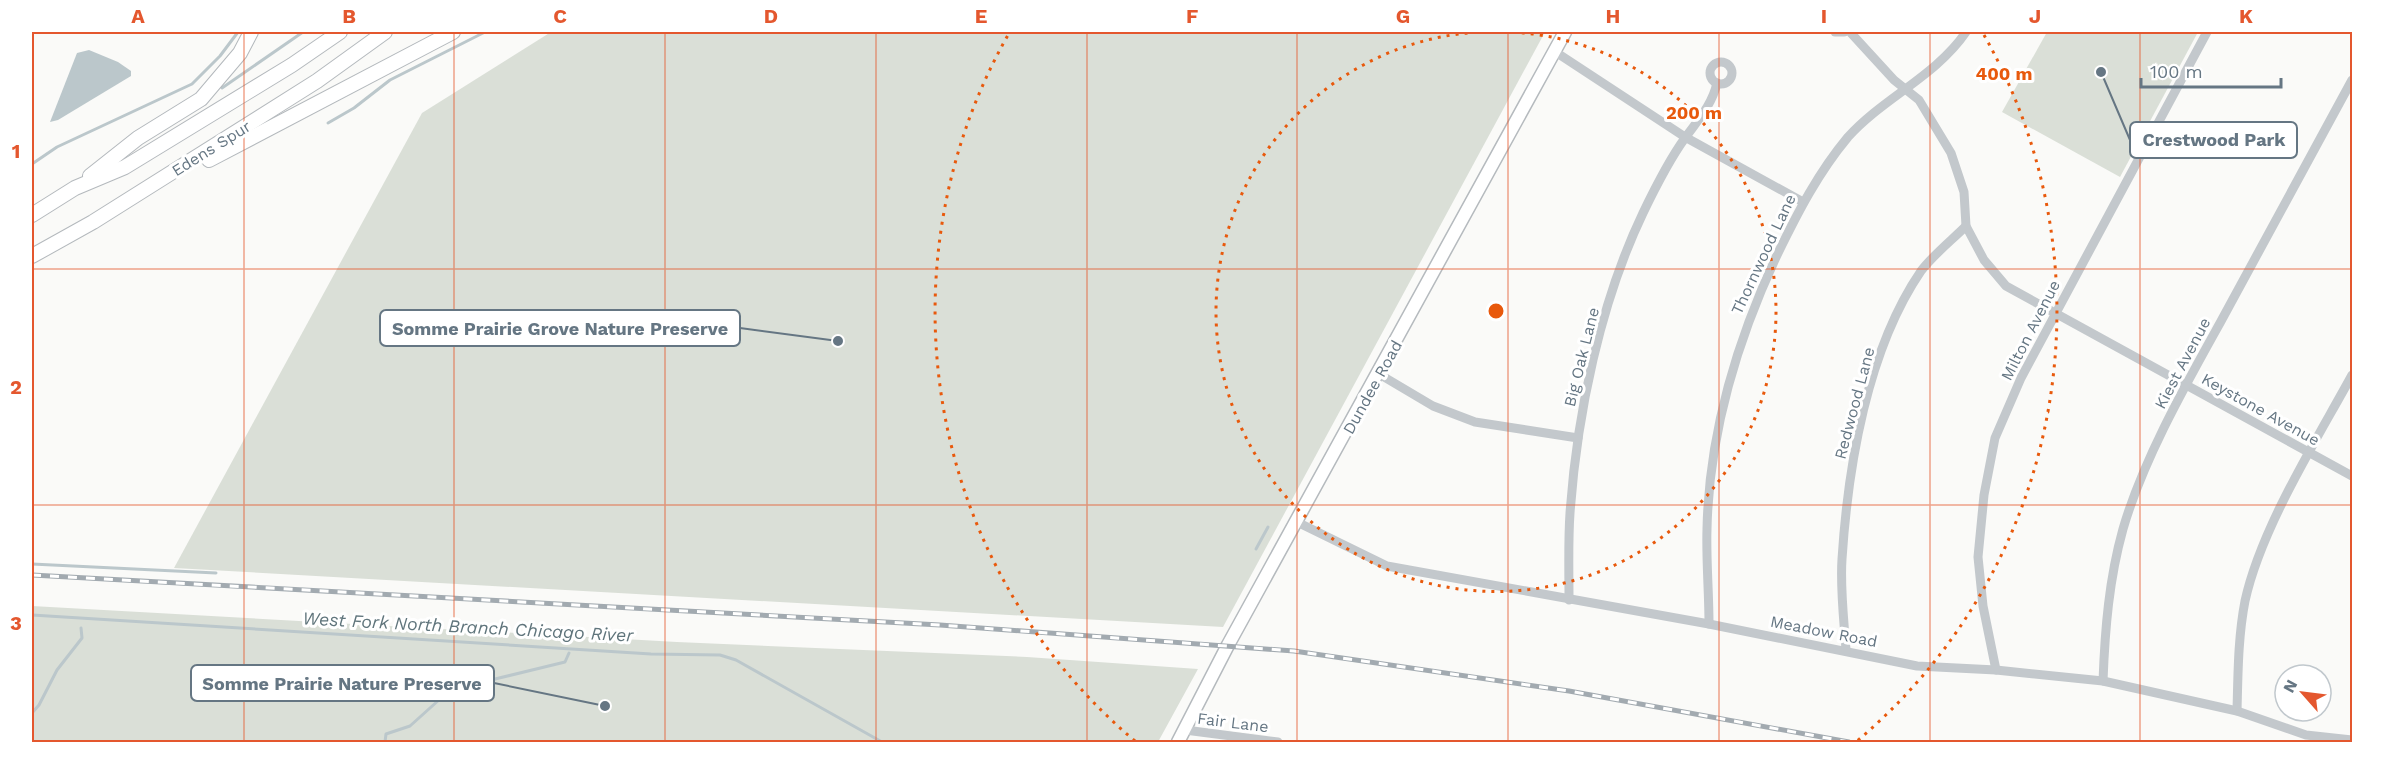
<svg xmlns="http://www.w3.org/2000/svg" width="2384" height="774" font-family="'Work Sans',sans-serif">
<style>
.green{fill:#dadfd7}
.water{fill:#bbc7cb}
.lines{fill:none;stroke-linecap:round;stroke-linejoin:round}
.stream{stroke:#bbc7cb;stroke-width:3}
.major-casing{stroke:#b5babe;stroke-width:15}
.highway-casing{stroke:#b4b9bd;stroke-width:16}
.minor{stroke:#c3c8cc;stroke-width:9}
.major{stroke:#fff;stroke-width:12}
.highway{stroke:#fff;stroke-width:14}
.rail-casing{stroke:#a2aab0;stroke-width:5}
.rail{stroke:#fff;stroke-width:3;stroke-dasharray:9;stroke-linecap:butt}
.grid{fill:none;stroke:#e4572e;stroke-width:1.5;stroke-opacity:0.55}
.ring{fill:none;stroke:#e8590c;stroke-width:3;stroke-dasharray:3 6}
.labels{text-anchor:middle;stroke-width:6;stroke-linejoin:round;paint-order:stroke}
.street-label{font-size:16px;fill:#657683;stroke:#fff}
.water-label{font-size:18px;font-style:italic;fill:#60757c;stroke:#fff}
.centre{fill:#e8590c;stroke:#fff;stroke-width:3}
.ring-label{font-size:18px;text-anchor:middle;font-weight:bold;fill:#e8590c;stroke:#fff;stroke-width:6;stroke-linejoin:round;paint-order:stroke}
.leader{fill:none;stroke:#657683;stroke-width:2}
.callout-dot{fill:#657683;stroke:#fff;stroke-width:2}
.callout{fill:#fff;stroke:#657683;stroke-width:2}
.callout-label{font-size:18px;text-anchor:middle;font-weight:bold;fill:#657683}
.neatline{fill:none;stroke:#e4572e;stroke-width:2}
.grid-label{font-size:20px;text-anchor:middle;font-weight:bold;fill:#e4572e}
</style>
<rect width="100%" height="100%" fill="#fafaf8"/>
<g class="green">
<path d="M551,32h994l-322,595 -1049,-59 248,-455z"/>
<path d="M2047,32h151l-78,145 -118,-65z"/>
<path d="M32,606l645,36 350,15 171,12 -40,73h-1126z"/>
</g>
<path class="water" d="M89,50l29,12 13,9v5l-73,44 -8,2 27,-69z"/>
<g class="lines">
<g class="stream">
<path d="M222,88l81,-56"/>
<path d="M328,123l26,-15 36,-28 95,-48"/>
<path d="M32,164l25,-17 135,-63 28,-28 18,-24"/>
<path d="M1256,549l12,-22"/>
<path d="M32,564l184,9"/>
<path d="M32,615l619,39 69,1 16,5 146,82"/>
<path d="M32,713l7,-8 18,-35 25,-32 -1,-10"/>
<path d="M385,742l1,-8 24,-8 30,-27 55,-20 70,-17 4,-9"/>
</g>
<defs>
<path id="major" d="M1178,742l50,-97 337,-613"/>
<g id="highway">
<path d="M209,160l244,-128"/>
<path d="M90,176l48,-38 63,-39 39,-46 11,-21"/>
<path d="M32,215l43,-27 50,-21 167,-102 48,-33"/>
<path d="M32,256l61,-34 224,-141 68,-49"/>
</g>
</defs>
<use href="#major" class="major-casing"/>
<use href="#highway" class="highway-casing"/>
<g class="minor">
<path d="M1835,32h9"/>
<path d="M1850,32l44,48 25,20 32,53 13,39 2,34 18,34 22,26 346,190"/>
<path d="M1554,51l131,86 118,65"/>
<circle cx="1721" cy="73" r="11"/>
<path d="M1379,374l54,32 42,16 103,16"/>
<path d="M1297,522l90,44 322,58 208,42 79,4 107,11 134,30 69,24 46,5"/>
<path d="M1569,600c0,-29 -1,-58 1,-87 7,-99 30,-210 73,-300 12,-25 26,-53 42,-75 13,-18 27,-33 32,-55"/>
<path d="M1709,624c0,-32 -3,-64 -2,-95 2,-97 30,-189 71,-276 20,-41 40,-80 70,-116 35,-39 88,-61 118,-105"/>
<path d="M1846,650c-2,-30 -6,-61 -4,-91 6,-93 25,-209 79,-288 12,-16 31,-31 45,-45"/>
<path d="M1996,670l-13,-64 -5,-49 6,-62 11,-57 26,-60 186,-346"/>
<path d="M2103,681c2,-52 6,-102 20,-152 20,-69 62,-143 97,-206 44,-81 88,-162 132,-243"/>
<path d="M2237,711c1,-37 1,-74 8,-110 16,-73 71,-160 107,-226"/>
<path d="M1185,730l93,12"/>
</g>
<use href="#major" class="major"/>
<use href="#highway" class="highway"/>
<defs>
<path id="rail" d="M32,575l908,50 354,26 275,40 280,51"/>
</defs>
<use href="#rail" class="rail-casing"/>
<use href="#rail" class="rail"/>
</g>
<path class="grid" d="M244,32v710M454,32v710M665,32v710M876,32v710M1087,32v710M1297,32v710M1508,32v710M1719,32v710M1930,32v710M2140,32v710M32,269h2320M32,505h2320"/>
<g class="ring">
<path d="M1513 32A280 280 0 1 1 1479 32"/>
<path d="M1135 741A561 561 0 0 1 1008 35M1984 35A561 561 0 0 1 1857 741"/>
</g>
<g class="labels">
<g class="street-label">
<text transform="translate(211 148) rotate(-32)" y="6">Edens Spur</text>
<text transform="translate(1763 254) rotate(-65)" y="6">Thornwood Lane</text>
<text transform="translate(2030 330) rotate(-63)" y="6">Milton Avenue</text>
<text transform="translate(1581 357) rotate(-76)" y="6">Big Oak Lane</text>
<text transform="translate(2182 363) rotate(-62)" y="6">Kiest Avenue</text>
<text transform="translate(1372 387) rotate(-61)" y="6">Dundee Road</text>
<text transform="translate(1854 403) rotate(-75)" y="6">Redwood Lane</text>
<text transform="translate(2261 409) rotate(29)" y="6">Keystone Avenue</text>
<text transform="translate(1824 631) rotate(11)" y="6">Meadow Road</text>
<text transform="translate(1233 722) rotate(7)" y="6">Fair Lane</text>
</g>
<g class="water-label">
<text transform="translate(468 627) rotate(3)" y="6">West Fork North Branch Chicago River</text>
</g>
</g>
<circle cx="1496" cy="311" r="9" class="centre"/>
<g class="ring-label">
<text x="2004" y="80">400 m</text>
<text x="1694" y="119">200 m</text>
</g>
<path class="leader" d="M2101 72L2130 140M838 341L740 328M605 706L494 683"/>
<g class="callout-dot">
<circle cx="2101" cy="72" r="6"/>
<circle cx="838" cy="341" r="6"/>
<circle cx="605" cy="706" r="6"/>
</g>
<g class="callout">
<rect x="2130" y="122" width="167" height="36" rx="6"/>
<rect x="380" y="310" width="360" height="36" rx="6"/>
<rect x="191" y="665" width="303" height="36" rx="6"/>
</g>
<g class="callout-label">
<text x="2214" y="146">Crestwood Park</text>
<text x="560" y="335">Somme Prairie Grove Nature Preserve</text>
<text x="342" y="690">Somme Prairie Nature Preserve</text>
</g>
<rect width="2384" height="774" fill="none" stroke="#ffffff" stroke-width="66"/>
<g transform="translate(2303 693) rotate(298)"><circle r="28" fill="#ffffff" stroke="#c1c8cd" stroke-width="1.5"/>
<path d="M0-4.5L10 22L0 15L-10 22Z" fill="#e4572e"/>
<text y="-9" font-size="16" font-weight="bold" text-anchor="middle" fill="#657683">N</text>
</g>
<path d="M2141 78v9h140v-9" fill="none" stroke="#657683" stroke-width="3"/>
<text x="2150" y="78" font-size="18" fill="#657683" stroke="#ffffff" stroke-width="4.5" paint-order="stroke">100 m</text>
<rect x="33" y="33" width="2318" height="708" class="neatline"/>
<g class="grid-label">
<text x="138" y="23">A</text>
<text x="349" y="23">B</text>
<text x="560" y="23">C</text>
<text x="771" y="23">D</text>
<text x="981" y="23">E</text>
<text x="1192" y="23">F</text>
<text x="1403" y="23">G</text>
<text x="1613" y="23">H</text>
<text x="1824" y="23">I</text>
<text x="2035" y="23">J</text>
<text x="2246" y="23">K</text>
<text x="16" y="158">1</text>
<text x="16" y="394">2</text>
<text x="16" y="630">3</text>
</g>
</svg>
